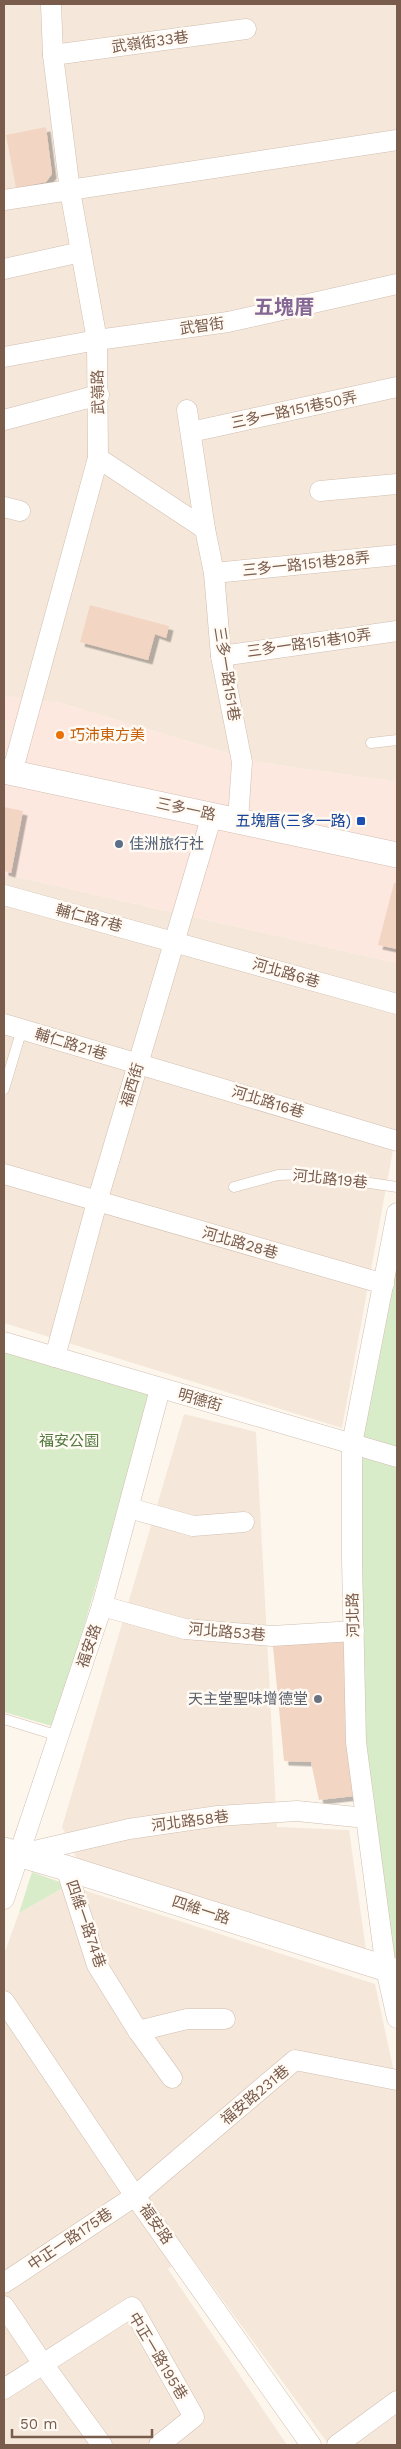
<svg xmlns="http://www.w3.org/2000/svg" width="401" height="2449" font-family="'Work Sans','Noto Sans TC',sans-serif">
<style>
.residential{fill:#f5e8da}
.commercial{fill:#fde8e0}
.green{fill:#d8ecc9}
.building{fill:#f3d5c3;filter:url(#shadow)}
.lines{fill:none;stroke-linecap:round;stroke-linejoin:round}
.service-casing{stroke:#d1beb0;stroke-width:11}
.minor-casing{stroke:#d1beb0;stroke-width:21}
.tertiary-casing{stroke:#d1beb0;stroke-width:26}
.service{stroke:#fff;stroke-width:10}
.minor{stroke:#fff;stroke-width:20}
.tertiary{stroke:#fff;stroke-width:25}
.food-dot{fill:#e8710a;stroke:#fffaf3;stroke-width:2}
.transit-dot{fill:#1a4fb4;stroke:#fffaf3;stroke-width:2}
.service-dot{fill:#5c6f8a;stroke:#fffaf3;stroke-width:2}
.worship-dot{fill:#6b7280;stroke:#fffaf3;stroke-width:2}
.labels{text-anchor:middle;stroke-width:5;stroke-linejoin:round;paint-order:stroke}
.street-label{font-size:15px;fill:#7a5c4d;stroke:#fffaf3}
.food-label{font-size:15px;fill:#c56008;stroke:#fffaf3;text-anchor:start}
.transit-label{font-size:15px;fill:#164399;stroke:#fffaf3;text-anchor:end}
.service-label{font-size:15px;fill:#4e5e75;stroke:#fffaf3;text-anchor:start}
.park-label{font-size:15px;fill:#537a41;stroke:#fffaf3}
.worship-label{font-size:15px;fill:#5b616d;stroke:#fffaf3;text-anchor:end}
.district-label{font-size:20px;font-weight:bold;fill:#846695;stroke:#fffaf3}
</style>
<defs>
<filter id="shadow"><feDropShadow dx="4.5" dy="4.5" stdDeviation="0" flood-color="#0004"/></filter>
</defs>
<rect width="100%" height="100%" fill="#fdf6ec"/>
<g class="residential">
<path d="M4,4h393v778l-140,-20 -197,-59 -56,-7z"/>
<path d="M4,874l393,89v165l-55,300 -338,-105z"/>
<path d="M184,1414l72,18 21,395 72,3 17,120 -289,-91 -15,-32z"/>
<path d="M68,1885l307,99 22,102v359h-68l-140,-191 -21,15 119,176h-283v-491l15,-41z"/>
</g>
<path class="commercial" d="M4,696l56,7 197,59 140,20v181l-393,-89z"/>
<g class="green">
<path d="M397,1242v742l-32,-239 -6,-180 2,-112z"/>
<path d="M4,1352l147,43 -96,332 -51,-15z"/>
<path d="M32,1872l36,13 -49,28z"/>
</g>
<g class="building">
<path d="M46,127l6,47 -6,8 -30,6 -10,-53z"/>
<path d="M90,605l79,21 -3,12 -11,-4 -7,26 -68,-18z"/>
<path d="M4,807l19,4 -12,62 -7,-2z"/>
<path d="M394,883h3v66l-19,-4z"/>
<path d="M354,1631l9,164 -44,5 -8,-38 -27,-1 -12,-125z"/>
</g>
<g class="lines">
<defs>
<g id="service">
<path d="M371,743l26,-3"/>
<path d="M4,1089l18,-60"/>
<path d="M234,1187l44,-12 30,-1 89,13"/>
<path d="M4,1719l55,17"/>
</g>
<g id="minor">
<path d="M53,55l193,-26"/>
<path d="M4,200l393,-60"/>
<path d="M4,269l77,-17"/>
<path d="M4,357l93,-17 131,-18 169,-38"/>
<path d="M187,410l18,119 9,44 7,83 21,106 -4,58"/>
<path d="M4,420l95,-25"/>
<path d="M191,432l206,-45"/>
<path d="M98,458l107,71"/>
<path d="M320,491l77,-7"/>
<path d="M4,507l16,4"/>
<path d="M214,573l183,-18"/>
<path d="M221,656l176,-25"/>
<path d="M12,773l86,-315 -1,-118 -27,-149 -17,-136 -2,-51"/>
<path d="M4,895l393,109"/>
<path d="M4,1024l393,117"/>
<path d="M4,1174l380,110"/>
<path d="M397,1213l-45,231v117l4,181 30,227 11,49"/>
<path d="M4,1342l393,115"/>
<path d="M55,1357l42,-155 115,-387"/>
<path d="M129,1508l64,18 51,-4"/>
<path d="M102,1606l83,23 87,7 82,-5"/>
<path d="M17,1855l112,-26 89,-13 79,-5 69,7"/>
<path d="M66,1868l31,97 41,66 34,47"/>
<path d="M4,1899l98,-293 58,-217"/>
<path d="M4,2001l131,195 176,249"/>
<path d="M138,2031l49,-12h38"/>
<path d="M4,2283l131,-87 160,-136 102,20"/>
<path d="M4,2306l39,58 59,81"/>
<path d="M4,2389l128,-82 62,110 -35,28"/>
<path d="M337,2445l60,-44"/>
</g>
<g id="tertiary">
<path d="M4,771l393,84"/>
<path d="M4,1850l62,18 331,104"/>
</g>
</defs>
<use href="#service" class="service-casing"/>
<use href="#minor" class="minor-casing"/>
<use href="#tertiary" class="tertiary-casing"/>
<use href="#service" class="service"/>
<use href="#minor" class="minor"/>
<use href="#tertiary" class="tertiary"/>
</g>
<circle class="food-dot" cx="60" cy="735" r="5"/>
<rect class="transit-dot" x="356" y="816" width="10" height="10" rx="2.5"/>
<circle class="service-dot" cx="119" cy="844" r="5"/>
<circle class="worship-dot" cx="318" cy="1699" r="5"/>
<g class="labels">
<g class="street-label">
<text transform="translate(150 42) rotate(-8)" y="5">武嶺街33巷</text>
<text transform="translate(202 326) rotate(-8)" y="5">武智街</text>
<text transform="translate(98 392) rotate(-91)" y="5">武嶺路</text>
<text transform="translate(294 410) rotate(-12)" y="5">三多一路151巷50弄</text>
<text transform="translate(306 564) rotate(-6)" y="5">三多一路151巷28弄</text>
<text transform="translate(309 643) rotate(-8)" y="5">三多一路151巷10弄</text>
<text transform="translate(227 674) rotate(81)" y="5">三多一路151巷</text>
<text transform="translate(186 809) rotate(12)" y="5">三多一路</text>
<text transform="translate(89 918) rotate(15)" y="5">輔仁路7巷</text>
<text transform="translate(286 973) rotate(16)" y="5">河北路6巷</text>
<text transform="translate(71 1044) rotate(17)" y="5">輔仁路21巷</text>
<text transform="translate(132 1085) rotate(-73)" y="5">福西街</text>
<text transform="translate(268 1102) rotate(17)" y="5">河北路16巷</text>
<text transform="translate(330 1179) rotate(6)" y="5">河北路19巷</text>
<text transform="translate(240 1243) rotate(16)" y="5">河北路28巷</text>
<text transform="translate(200 1400) rotate(16)" y="5">明德街</text>
<text transform="translate(353 1615) rotate(-91)" y="5">河北路</text>
<text transform="translate(227 1632) rotate(5)" y="5">河北路53巷</text>
<text transform="translate(89 1646) rotate(-71)" y="5">福安路</text>
<text transform="translate(190 1821) rotate(-7)" y="5">河北路58巷</text>
<text transform="translate(201 1910) rotate(18)" y="5">四維一路</text>
<text transform="translate(86 1924) rotate(71)" y="5">四維一路74巷</text>
<text transform="translate(255 2095) rotate(-40)" y="5">福安路231巷</text>
<text transform="translate(156 2224) rotate(55)" y="5">福安路</text>
<text transform="translate(70 2239) rotate(-34)" y="5">中正一路175巷</text>
<text transform="translate(158 2356) rotate(59)" y="5">中正一路195巷</text>
</g>
<g class="food-label">
<text x="70" y="740">巧沛東方美</text>
</g>
<g class="transit-label">
<text x="351" y="826">五塊厝(三多一路)</text>
</g>
<g class="service-label">
<text x="129" y="849">佳洲旅行社</text>
</g>
<g class="park-label">
<text x="69" y="1446">福安公園</text>
</g>
<g class="worship-label">
<text x="308" y="1704">天主堂聖味增德堂</text>
</g>
<g class="district-label">
<text x="284" y="314">五塊厝</text>
</g>
</g>
<rect width="401" height="2449" fill="none" stroke="#7a5c4d" stroke-width="10"/>
<path d="M12 2429v8h140v-8" fill="none" stroke="#7a5c4d" stroke-width="2.5"/>
<text x="20" y="2429" font-size="15" fill="#7a5c4d" stroke="#fffaf3" stroke-width="4" paint-order="stroke">50 m</text>
</svg>
